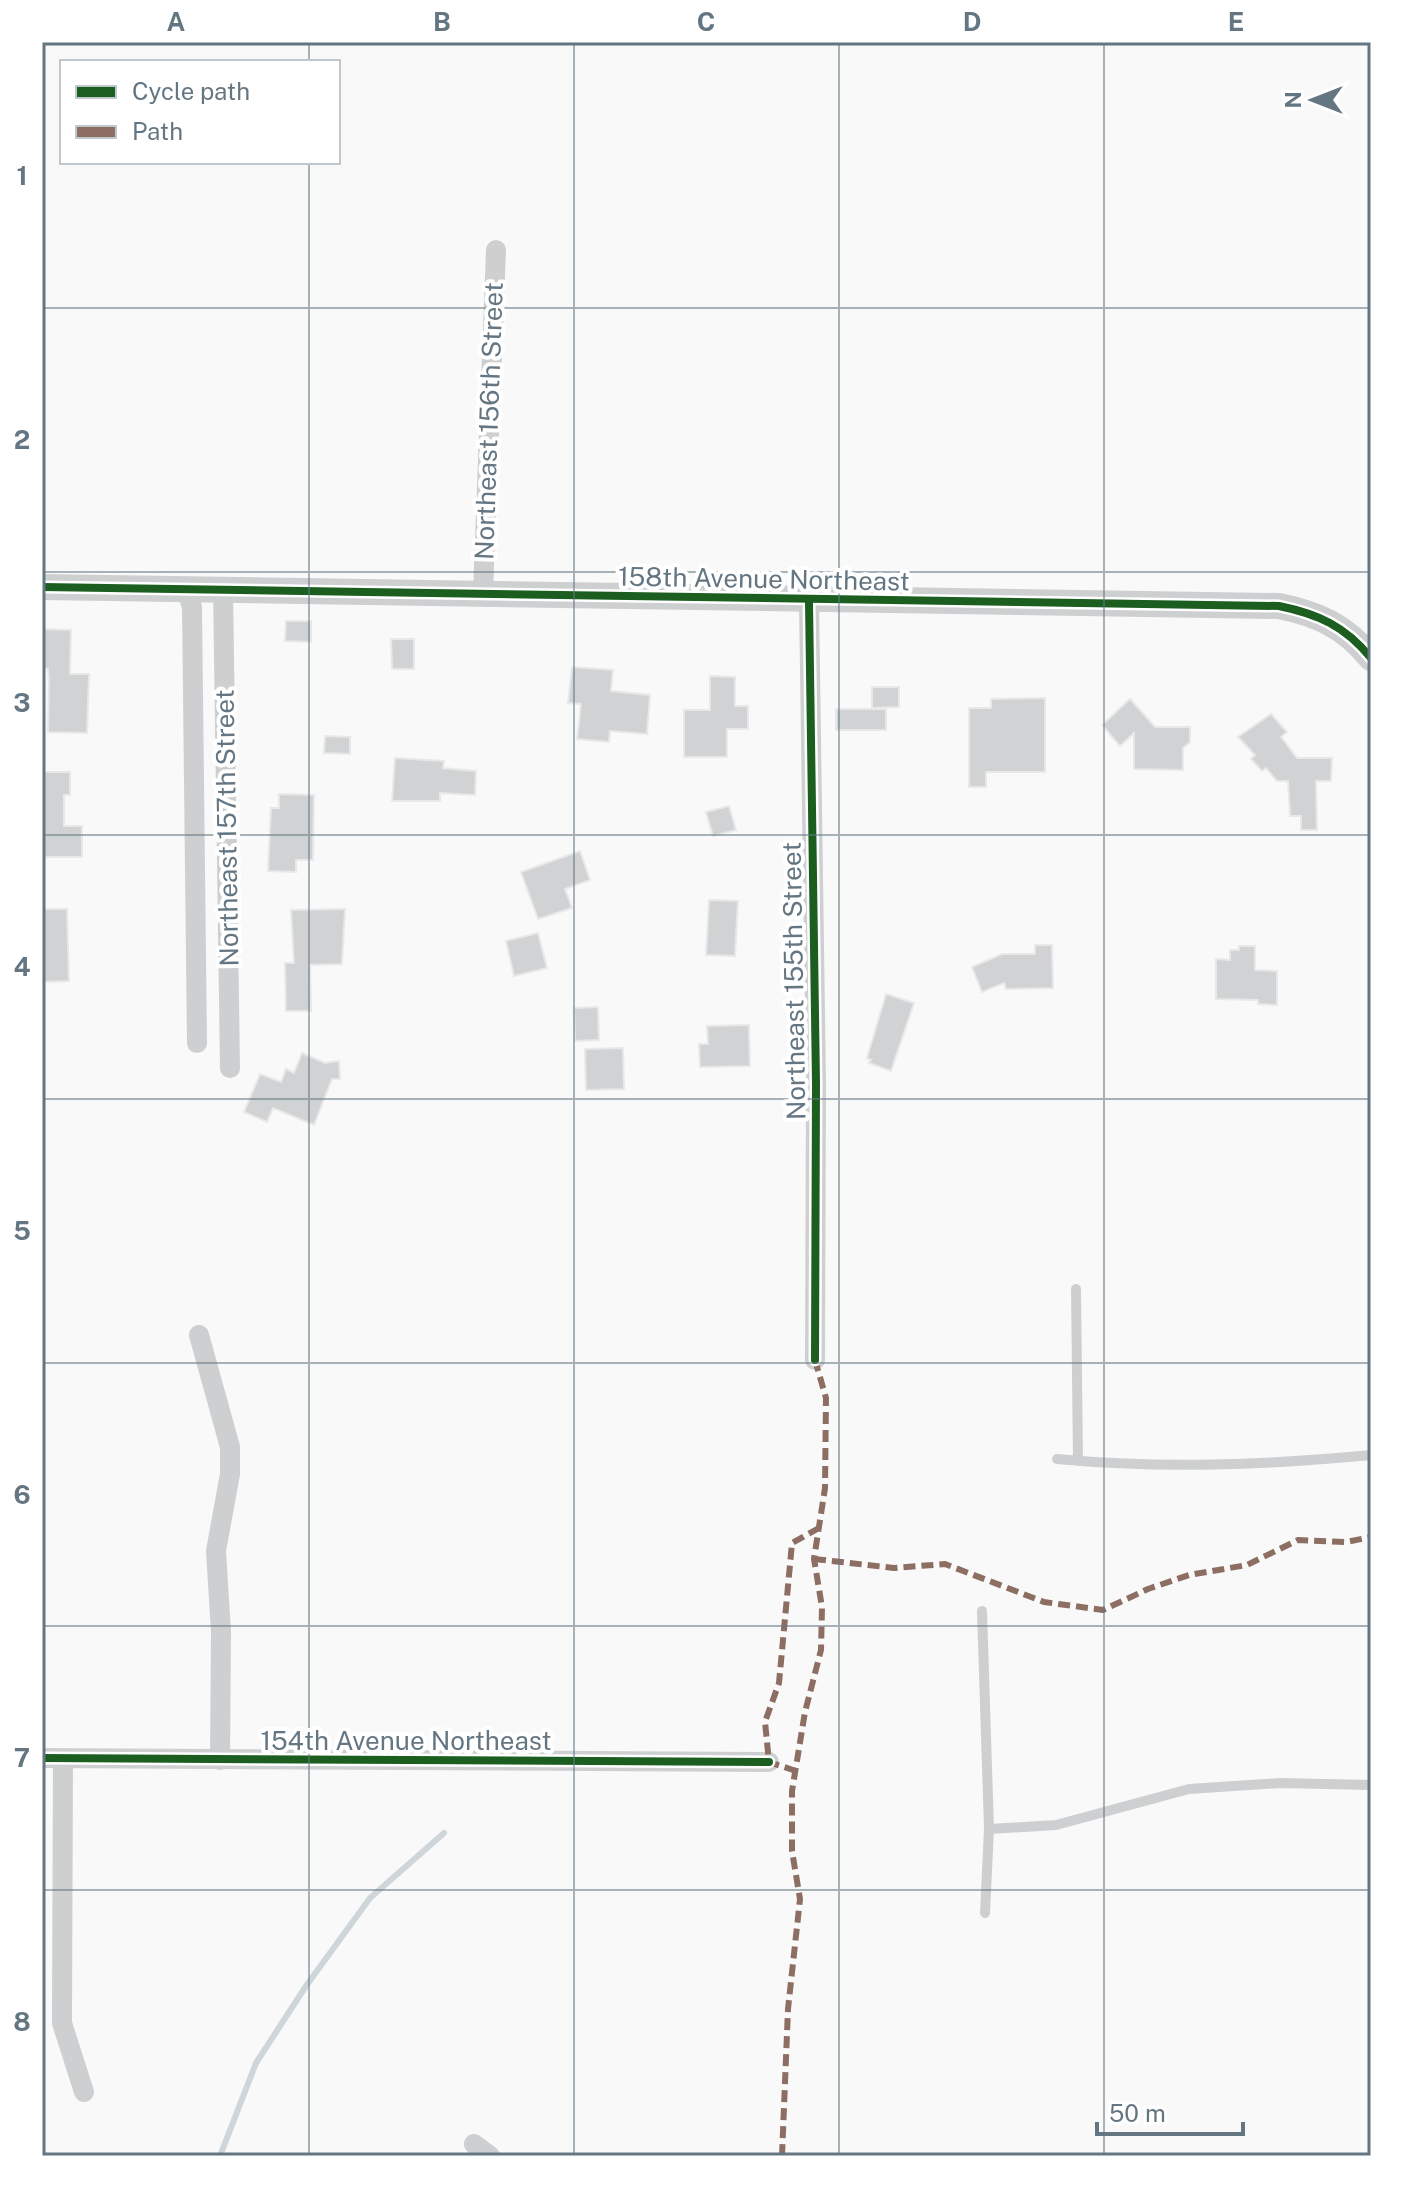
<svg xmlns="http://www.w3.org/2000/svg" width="1413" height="2198" font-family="'Public Sans',sans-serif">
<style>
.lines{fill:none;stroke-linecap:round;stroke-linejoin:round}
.stream{stroke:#ced6d9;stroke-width:6}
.building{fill:#d0d2d3;stroke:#e8e8e8;stroke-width:2}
.service{stroke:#cecfd0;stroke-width:10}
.minor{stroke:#cecfd0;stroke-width:20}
.tertiary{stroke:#cecfd0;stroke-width:26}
.quiet{stroke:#8d6e63;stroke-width:6;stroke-dasharray:12 6;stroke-linecap:butt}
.cycleway-casing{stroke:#fff;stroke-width:13}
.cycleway{stroke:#1b5e20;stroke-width:8}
.grid{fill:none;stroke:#657683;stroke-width:2;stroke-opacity:0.55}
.labels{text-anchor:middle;stroke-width:8;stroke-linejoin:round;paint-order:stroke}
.street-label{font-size:26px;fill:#657683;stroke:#fff}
.neatline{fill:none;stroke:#657683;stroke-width:3}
.grid-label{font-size:26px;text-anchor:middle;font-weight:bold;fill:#657683}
</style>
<rect width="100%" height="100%" fill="#f9f9f9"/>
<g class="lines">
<path class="stream" d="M220,2156l36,-93 50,-77 64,-88 74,-65"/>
</g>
<g class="building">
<path d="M286,621h25v21l-26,-1z"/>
<path d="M42,629l29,1 -1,44h19l-2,59 -39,-1 1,-50 -1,-13 -5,-1z"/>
<path d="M391,639h23v30h-22z"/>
<path d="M572,667l41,3 -2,21 39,4 -3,39 -37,-3 -1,11 -32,-3 4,-35 -13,-1z"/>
<path d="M710,676l25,1v29h13v23h-21v28h-43v-47h26z"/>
<path d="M872,687h27v20l-27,1z"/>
<path d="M1045,698v74h-59v15h-17v-79h22v-9z"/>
<path d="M1130,699l25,28h35v15l-7,6v22l-49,-1v-36l-14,13 -18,-21z"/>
<rect x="836" y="709" width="50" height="21"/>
<path d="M1271,714l16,18 -6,5 16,21h35l-1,23h-15l1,49h-16v-14h-11l-2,-35h-11l-11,-13 -4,3 -11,-12 4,-4 -17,-18z"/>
<path d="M325,736l25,1v17l-26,-1z"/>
<path d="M395,758l49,3 -1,7 33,3 -1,24 -35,-2v8h-48z"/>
<path d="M42,772h28v23h-6v31h18v31h-40z"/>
<path d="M279,794l35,1 -1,65h-17v12l-28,-1 3,-63h8z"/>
<path d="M729,806l7,24 -23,6 -7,-24z"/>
<path d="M580,851l10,29 -25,9 7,19 -34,11 -17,-47z"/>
<path d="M709,900l29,1 -3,55 -29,-1z"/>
<path d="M42,909h25l2,72 -27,1z"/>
<path d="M345,909l-3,55 -32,1 1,46h-25l-1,-48h9l-3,-53z"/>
<path d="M538,933l9,35 -33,8 -8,-35z"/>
<path d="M1035,945h17l1,43 -47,1 -2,-6 -22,9 -10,-25 30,-13h33z"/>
<path d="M1239,946h16v24l22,1v34l-19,-1v-4l-42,-1v-40l14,1v-10h9z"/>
<path d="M886,994l28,9 -23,68 -22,-8 2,-3 -4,-2z"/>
<path d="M598,1007l1,33 -24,1 -1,-33z"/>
<path d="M749,1025l1,41 -50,1 -1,-23h9l-1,-18z"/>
<path d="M623,1048l1,41 -38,1 -1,-41z"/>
<path d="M302,1053l23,10 14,-2 1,18h-8l-18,46 -41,-17 -6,14 -23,-10 16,-38 21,8 5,-13 8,4z"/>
</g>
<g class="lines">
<g class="service">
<path d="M1076,1289l2,172"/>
<path d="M1057,1459c106,10 208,6 314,-4"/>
<path d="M982,1611l7,218 -4,84"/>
<path d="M989,1829l67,-4 133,-36 92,-6 90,2"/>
</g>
<g class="minor">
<path d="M186,588l6,19 5,436"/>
<path d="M223,588l7,480"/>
<path d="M483,592l13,-342"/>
<path d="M809,602l7,481 -1,277"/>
<path d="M199,1335l31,112v27l-14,77 5,81 -1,128"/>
<path d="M42,1758l727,4"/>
<path d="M63,1759l-1,264 22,69"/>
<path d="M474,2144l16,12"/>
</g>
<path class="tertiary" d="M42,587c412,3 824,15 1237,19 39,8 66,20 92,52"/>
<g class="quiet">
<path d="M814,1559l80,9 51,-4 99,38 59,8 45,-21 41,-14 58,-10 51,-25 48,2 25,-5"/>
<path d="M796,1771l-27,-9 -4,-40 14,-39 13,-140 27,-15"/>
<path d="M782,2156l6,-147 12,-110 -8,-48v-60l13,-79 16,-62 1,-43 -8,-48 11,-71 1,-90 -11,-38"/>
</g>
<defs>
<g id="cycleway">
<path d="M42,587c412,3 824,15 1237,19 39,8 66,20 92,52"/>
<path d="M809,602l7,481 -1,277"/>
<path d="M42,1758l727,4"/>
</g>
</defs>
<use href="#cycleway" class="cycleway-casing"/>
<use href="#cycleway" class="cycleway"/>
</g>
<path class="grid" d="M309,42v20M574,42v2114M839,42v2114M1104,42v2114M309,162v1994M42,308h1329M42,572h1329M42,835h1329M42,1099h1329M42,1363h1329M42,1626h1329M42,1890h1329"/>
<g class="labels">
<g class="street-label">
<text transform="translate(489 421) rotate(-88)" y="9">Northeast 156th Street</text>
<text transform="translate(764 579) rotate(1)" y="9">158th Avenue Northeast</text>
<text transform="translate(227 828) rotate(-91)" y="9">Northeast 157th Street</text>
<text transform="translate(794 981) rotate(-91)" y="9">Northeast 155th Street</text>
<text x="406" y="1750">154th Avenue Northeast</text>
</g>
</g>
<rect width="1413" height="2198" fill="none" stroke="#ffffff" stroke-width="88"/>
<rect x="60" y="60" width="280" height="104" fill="#ffffff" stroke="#c1c8cd" stroke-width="2"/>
<rect x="76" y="86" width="40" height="12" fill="#1b5e20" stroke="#c1c8cd" stroke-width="2"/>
<text x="132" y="100" font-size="24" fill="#657683">Cycle path</text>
<rect x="76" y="126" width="40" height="12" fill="#8d6e63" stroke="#c1c8cd" stroke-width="2"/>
<text x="132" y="140" font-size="24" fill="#657683">Path</text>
<g transform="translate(1313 100) rotate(270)" stroke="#ffffff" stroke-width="6" paint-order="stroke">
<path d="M0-6L14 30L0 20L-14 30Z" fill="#657683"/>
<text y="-12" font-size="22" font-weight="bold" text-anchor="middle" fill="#657683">N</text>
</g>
<path d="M1097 2122v12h146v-12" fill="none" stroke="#657683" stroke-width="4"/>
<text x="1109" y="2122" font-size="24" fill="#657683" stroke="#ffffff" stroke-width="6" paint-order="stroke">50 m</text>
<rect x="44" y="44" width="1325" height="2110" class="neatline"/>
<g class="grid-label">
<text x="176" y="31">A</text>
<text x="442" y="31">B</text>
<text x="706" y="31">C</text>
<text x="972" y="31">D</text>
<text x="1236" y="31">E</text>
<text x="22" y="185">1</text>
<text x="22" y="449">2</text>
<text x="22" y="712">3</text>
<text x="22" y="976">4</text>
<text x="22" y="1240">5</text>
<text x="22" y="1504">6</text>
<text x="22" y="1767">7</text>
<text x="22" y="2031">8</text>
</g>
</svg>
